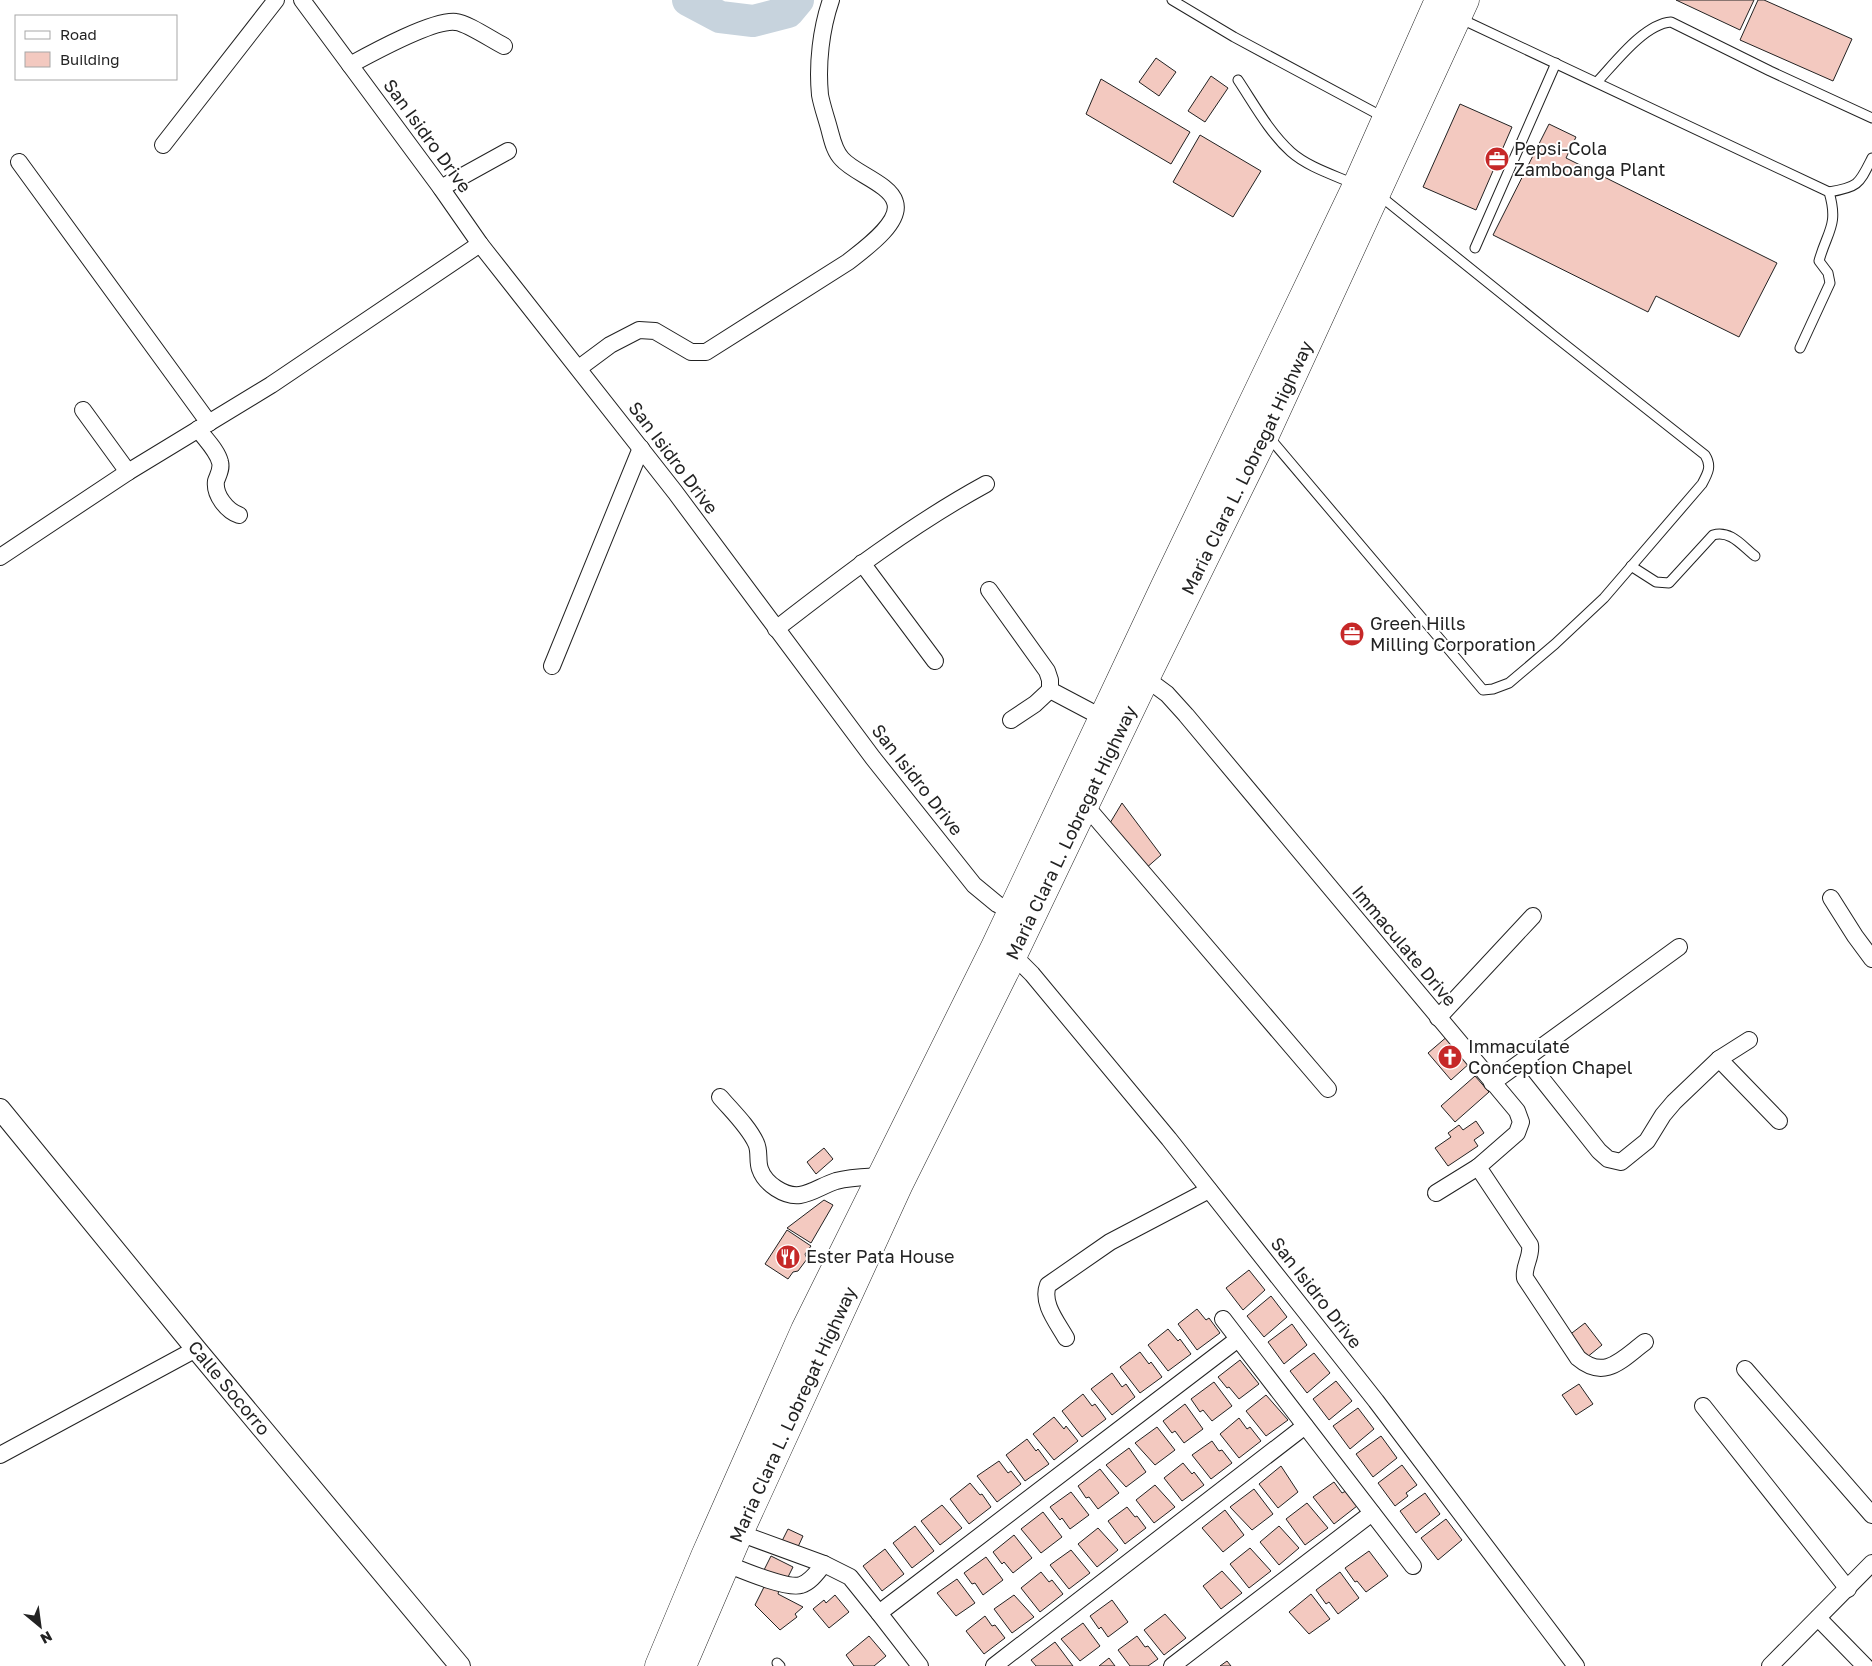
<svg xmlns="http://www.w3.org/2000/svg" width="1872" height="1666" font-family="'Golos Text',sans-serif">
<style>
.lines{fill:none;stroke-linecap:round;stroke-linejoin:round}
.river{stroke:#c7d3dd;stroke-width:32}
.building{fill:#f3c9c0;stroke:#222}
.service-casing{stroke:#222;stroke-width:11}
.minor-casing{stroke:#222;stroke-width:18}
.tertiary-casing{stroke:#222;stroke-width:22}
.trunk-casing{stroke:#222;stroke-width:29}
.service{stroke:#fff;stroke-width:9}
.minor{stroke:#fff;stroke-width:16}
.tertiary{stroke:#fff;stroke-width:20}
.trunk{stroke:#fff;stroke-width:28}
.labels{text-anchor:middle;stroke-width:4;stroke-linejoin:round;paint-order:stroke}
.street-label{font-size:18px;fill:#222;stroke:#fff}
.poi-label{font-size:18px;fill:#222;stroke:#fff;text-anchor:start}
</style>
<rect width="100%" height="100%" fill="#fff"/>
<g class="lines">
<path class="river" d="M688,0l32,17 33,4 35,-9 10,-12"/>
</g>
<g class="building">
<path d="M1676,0h78l-14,30z"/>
<path d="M1758,0h6l88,39 -19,42 -93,-41z"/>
<path d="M1156,58l20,14 -17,24 -20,-14z"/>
<path d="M1211,76l17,12 -23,34 -17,-11z"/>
<path d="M1101,79l89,53 -19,32 -85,-50z"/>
<path d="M1460,104l52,23 -36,83 -53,-23z"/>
<path d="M1549,124l27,13 -10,21 211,105 -38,74 -83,-41 -8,16 -155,-77z"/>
<path d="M1200,135l61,36 -28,46 -60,-35z"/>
<path d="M1122,803l39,52 -16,14 -35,-46z"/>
<path d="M1449,1035l22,27 -20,18 -23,-27z"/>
<path d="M1475,1076l14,16 -34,30 -14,-16z"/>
<path d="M1476,1121l8,12 -10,7 4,6 -30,20 -13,-18 16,-11 -3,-4 11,-8 4,5z"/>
<path d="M824,1148l9,11 -17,15 -9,-12z"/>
<path d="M824,1200l9,5 -22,38 -24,-15z"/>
<path d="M787,1230l24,16 -6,8 2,5 -9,12 -5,1 -5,7 -23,-15z"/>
<path d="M1249,1270l16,20 -22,20 -17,-22z"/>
<path d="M1271,1296l16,21 -23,20 -17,-21z"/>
<path d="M1197,1309l9,11 3,-2 11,15 -23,17 -19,-26z"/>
<path d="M1585,1323l17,22 -16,13 -18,-22z"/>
<path d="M1292,1324l15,21 -23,19 -16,-22z"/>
<path d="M1168,1329l10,12 2,-2 11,15 -23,17 -20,-26z"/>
<path d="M1140,1352l9,12 2,-2 11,15 -22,16 -20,-26z"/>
<path d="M1314,1353l16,20 -23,20 -17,-22z"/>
<path d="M1240,1360l19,24 -20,15 -10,-12 -2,1 -9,-11z"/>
<path d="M1112,1373l10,14 4,-3 9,13 -23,18 -21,-26z"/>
<path d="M1336,1381l16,20 -23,19 -16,-21z"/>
<path d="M1214,1382l18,24 -20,15 -9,-11 -3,2 -9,-13z"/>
<path d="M1579,1384l14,20 -17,11 -14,-20z"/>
<path d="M1083,1394l9,12 3,-2 11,15 -24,18 -20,-26z"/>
<path d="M1266,1395l22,25 -22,16 -20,-25z"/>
<path d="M1185,1404l18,25 -19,14 -9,-12 -3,2 -9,-12z"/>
<path d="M1358,1408l16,21 -24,20 -17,-23z"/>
<path d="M1054,1417l10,12 2,-3 12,15 -24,19 -21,-26z"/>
<path d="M1239,1418l8,11 3,-2 11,14 -22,17 -19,-24z"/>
<path d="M1157,1427l18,23 -20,15 -20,-22z"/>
<path d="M1381,1436l16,22 -24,19 -17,-23z"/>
<path d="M1027,1439l9,12 2,-2 11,15 -24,17 -19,-26z"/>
<path d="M1212,1441l7,10 3,-1 10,13 -21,16 -19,-24z"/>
<path d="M1129,1448l17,24 -20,15 -20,-22z"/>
<path d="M999,1461l9,12 3,-2 10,13 -24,18 -20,-26z"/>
<path d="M1183,1463l9,11 2,-2 10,13 -22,16 -18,-23z"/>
<path d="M1402,1465l15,20 -11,8 2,3 -13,10 -17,-23z"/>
<path d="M1281,1466l17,26 -20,16 -19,-24z"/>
<path d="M1100,1469l19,24 -21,16 -9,-12 -3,1 -8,-12z"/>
<path d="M1334,1482l8,11 4,-2 11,15 -23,18 -21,-27z"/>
<path d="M970,1483l10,12 2,-1 9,13 -22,17 -19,-25z"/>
<path d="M1155,1485l20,22 -21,16 -18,-23z"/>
<path d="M1254,1489l19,25 -21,16 -22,-23z"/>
<path d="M1071,1492l18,23 -19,14 -8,-11 -2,2 -10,-13z"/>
<path d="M1425,1493l15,21 -24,19 -16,-22z"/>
<path d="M1307,1503l21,25 -23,17 -19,-26z"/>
<path d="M942,1505l20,23 -22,17 -19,-24z"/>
<path d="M1127,1507l8,10 2,-1 9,12 -21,16 -17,-23z"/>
<path d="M1225,1510l19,25 -21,17 -21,-24z"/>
<path d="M1043,1512l19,25 -21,16 -20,-24z"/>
<path d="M1446,1519l16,21 -24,20 -17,-22z"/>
<path d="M915,1526l19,25 -22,17 -19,-25z"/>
<path d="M1279,1526l20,22 -20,17 -19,-23z"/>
<path d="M1098,1528l20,22 -21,17 -19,-23z"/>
<path d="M788,1529l15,7 -6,13 -15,-8z"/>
<path d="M1014,1535l18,23 -19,15 -9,-11 -2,2 -9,-12z"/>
<path d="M1250,1548l21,23 -22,17 -19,-24z"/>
<path d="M885,1549l19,25 -22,17 -19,-25z"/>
<path d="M1071,1550l19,23 -21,16 -19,-24z"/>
<path d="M1369,1551l19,25 -22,16 -9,-11 -2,1 -10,-14z"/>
<path d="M771,1556l22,11 -8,16 -22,-11z"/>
<path d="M986,1557l17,23 -20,15 -8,-12 -3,1 -8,-11z"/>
<path d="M1222,1571l20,22 -21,16 -18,-23z"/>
<path d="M1041,1572l8,10 3,-2 11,14 -23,18 -19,-24z"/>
<path d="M1340,1572l19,26 -21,16 -9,-12 -3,2 -10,-14z"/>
<path d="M957,1579l18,24 -19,13 -19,-23z"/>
<path d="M765,1585l14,5 -1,4 25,13 -8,7 2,3 -17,13 -25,-25z"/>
<path d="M1311,1594l19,25 -21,15 -20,-22z"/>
<path d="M835,1595l14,17 -20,16 -16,-19 11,-9 2,3z"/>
<path d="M1014,1595l20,22 -22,16 -18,-24z"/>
<path d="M1112,1600l16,22 -20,15 -7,-10 -2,2 -9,-13z"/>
<path d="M1165,1614l21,24 -22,17 -20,-25z"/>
<path d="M985,1616l7,10 3,-1 10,13 -21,16 -18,-23z"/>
<path d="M1083,1623l17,23 -20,15 -19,-22z"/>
<path d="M869,1636l17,20 -12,10h-20l-8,-11z"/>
<path d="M1137,1636l8,11 3,-1 10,13 -10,7h-18l-12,-16z"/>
<path d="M1055,1642l18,24h-37l-5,-6z"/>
<path d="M1109,1658l6,8h-16z"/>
<path d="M1227,1661l4,5h-11z"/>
</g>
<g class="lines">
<defs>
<g id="service">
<path d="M1172,0l62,37 151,81"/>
<path d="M1459,18l370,174c10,34 -2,39 -10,69l9,12 2,10 -30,65"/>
<path d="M1238,80c16,24 31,52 53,72 17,15 43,23 63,32"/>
<path d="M1597,82c18,-19 47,-58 74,-60l99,49 102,47"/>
<path d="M1829,192c30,-5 30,-8 43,-34"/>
<path d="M1475,248l81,-185"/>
<path d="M1268,436l215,254 10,-1 16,-6 46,-39 49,-46 98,-114c6,-11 10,-18 3,-29l-152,-120 -174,-140"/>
<path d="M1631,566l25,16 13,1 44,-48c18,-5 29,11 42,21"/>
<path d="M777,1663l3,3"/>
</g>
<g id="minor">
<path d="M302,0l139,188 39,56 195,248 198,266 101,127 23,19 21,11"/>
<path d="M350,65c22,-12 84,-46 106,-43 11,1 36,18 48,24"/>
<path d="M163,145l113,-145"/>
<path d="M19,162l190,261"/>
<path d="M441,188l67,-37"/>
<path d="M579,368l31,-23 29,-15 16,1 36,21h15l142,-90c15,-12 54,-39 47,-60 -5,-18 -41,-29 -53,-43 -8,-8 -10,-20 -13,-31 -3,-11 -7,-22 -9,-33 -3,-31 1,-66 11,-95"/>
<path d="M83,410l45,62"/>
<path d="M198,429c7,10 19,21 22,33 2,7 -2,13 -4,19 -2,14 11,30 23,34"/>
<path d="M0,557l128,-85 143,-87 209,-141"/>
<path d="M862,563l73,98"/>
<path d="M989,590l58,81 3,9v10l53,28"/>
<path d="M776,629c67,-52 135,-104 210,-145"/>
<path d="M552,666l89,-218"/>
<path d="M1140,674l27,20 19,21 331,396 4,11 -4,11 -39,34 52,78c2,12 -7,21 -5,33l53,80c27,23 44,1 67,-16"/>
<path d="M1011,720l24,-16 15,-14"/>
<path d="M1085,805l243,284"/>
<path d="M1831,898l24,38 17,23"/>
<path d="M1006,951l7,4 19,19 137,165 207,262 200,265"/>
<path d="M1438,1018l95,-102"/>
<path d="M1526,1059l73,92 9,8 13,3 26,-21 16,-26 11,-13 45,-43 30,-19"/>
<path d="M1719,1059l60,62"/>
<path d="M1492,1083l187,-136"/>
<path d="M720,1097c12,14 28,29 36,46 4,8 1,18 4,26 5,15 25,28 40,26 13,-2 23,-10 36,-14 15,-4 30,-4 46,-5"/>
<path d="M1436,1193l42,-26"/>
<path d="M1223,1319l190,247"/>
<path d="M1066,1338c-9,-16 -25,-35 -18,-53l62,-43 99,-52"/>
<path d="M1745,1369l127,146"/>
<path d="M1703,1406l145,183"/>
<path d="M0,1455l196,-106"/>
<path d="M731,1530l93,34 26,13 29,36 41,53"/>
<path d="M719,1561c16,6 67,29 82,24 10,-3 17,-14 23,-21"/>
<path d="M879,1613l359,-274"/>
<path d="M1818,1618l47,48"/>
<path d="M994,1666l311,-240"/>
<path d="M1172,1666l200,-153"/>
<path d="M1770,1666l102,-103"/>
</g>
<g id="tertiary">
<path id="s1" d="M0,1109l196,240 264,317"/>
</g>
<g id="trunk">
<path d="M659,1666l46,-110 100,-226 190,-383 170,-361 192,-401 82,-185"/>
<path id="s2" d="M682,1666l57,-133 160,-349 114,-229 133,-278 120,-244 199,-433"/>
</g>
</defs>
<use href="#service" class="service-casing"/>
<use href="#minor" class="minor-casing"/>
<use href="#tertiary" class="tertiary-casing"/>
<use href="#trunk" class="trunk-casing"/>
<use href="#service" class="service"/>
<use href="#minor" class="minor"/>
<use href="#tertiary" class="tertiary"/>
<use href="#trunk" class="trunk"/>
</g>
<defs>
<symbol id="office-disc" viewBox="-11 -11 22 22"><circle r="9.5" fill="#c62828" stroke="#fff"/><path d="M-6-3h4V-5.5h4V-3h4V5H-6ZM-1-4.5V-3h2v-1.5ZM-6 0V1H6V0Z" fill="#fff"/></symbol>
<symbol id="church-disc" viewBox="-11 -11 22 22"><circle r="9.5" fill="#c62828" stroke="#fff"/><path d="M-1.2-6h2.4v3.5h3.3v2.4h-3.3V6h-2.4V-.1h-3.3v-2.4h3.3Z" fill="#fff"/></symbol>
<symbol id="restaurant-disc" viewBox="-11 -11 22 22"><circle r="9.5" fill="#c62828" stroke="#fff"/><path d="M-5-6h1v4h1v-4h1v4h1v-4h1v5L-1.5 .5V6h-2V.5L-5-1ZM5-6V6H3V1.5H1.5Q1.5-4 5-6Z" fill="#fff"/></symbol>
</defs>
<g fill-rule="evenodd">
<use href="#office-disc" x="1483" y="145" width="28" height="28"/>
<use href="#office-disc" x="1338" y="620" width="28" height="28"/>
<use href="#church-disc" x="1436" y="1043" width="28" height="28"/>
<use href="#restaurant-disc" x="774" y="1243" width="28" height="28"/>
</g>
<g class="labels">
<g class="street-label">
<text transform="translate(427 136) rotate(54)" y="6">San Isidro Drive</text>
<text transform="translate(673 458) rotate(53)" y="6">San Isidro Drive</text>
<text dy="6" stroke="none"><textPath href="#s2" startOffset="1325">Maria Clara L. Lobregat Highway</textPath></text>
<text transform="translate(917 780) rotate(52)" y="6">San Isidro Drive</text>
<text dy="6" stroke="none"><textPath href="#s2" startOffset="920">Maria Clara L. Lobregat Highway</textPath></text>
<text transform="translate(1404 946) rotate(50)" y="6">Immaculate Drive</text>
<text transform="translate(1316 1293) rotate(52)" y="6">San Isidro Drive</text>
<text dy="6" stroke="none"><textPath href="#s1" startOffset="361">Calle Socorro</textPath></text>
<text dy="6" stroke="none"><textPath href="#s2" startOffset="275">Maria Clara L. Lobregat Highway</textPath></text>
</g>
<g class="poi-label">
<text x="1514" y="155">Pepsi-Cola<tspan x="1514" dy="21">Zamboanga Plant</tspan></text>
<text x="1370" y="630">Green Hills<tspan x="1370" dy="21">Milling Corporation</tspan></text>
<text x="1468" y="1053">Immaculate<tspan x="1468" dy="21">Conception Chapel</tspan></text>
<text x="806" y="1263">Ester Pata House</text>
</g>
</g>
<rect x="15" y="15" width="162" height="65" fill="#ffffff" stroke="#a7a7a7"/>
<rect x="25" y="31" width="25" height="8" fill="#ffffff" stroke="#a7a7a7"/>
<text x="60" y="40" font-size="15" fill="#222222">Road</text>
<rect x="25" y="52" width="25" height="15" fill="#f3c9c0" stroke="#a7a7a7"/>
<text x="60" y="65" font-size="15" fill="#222222">Building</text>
<g transform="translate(40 1626) rotate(151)" stroke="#ffffff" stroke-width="4" paint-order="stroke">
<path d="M0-4L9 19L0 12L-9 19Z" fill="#222222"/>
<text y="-8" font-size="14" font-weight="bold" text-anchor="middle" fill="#222222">N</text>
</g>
</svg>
